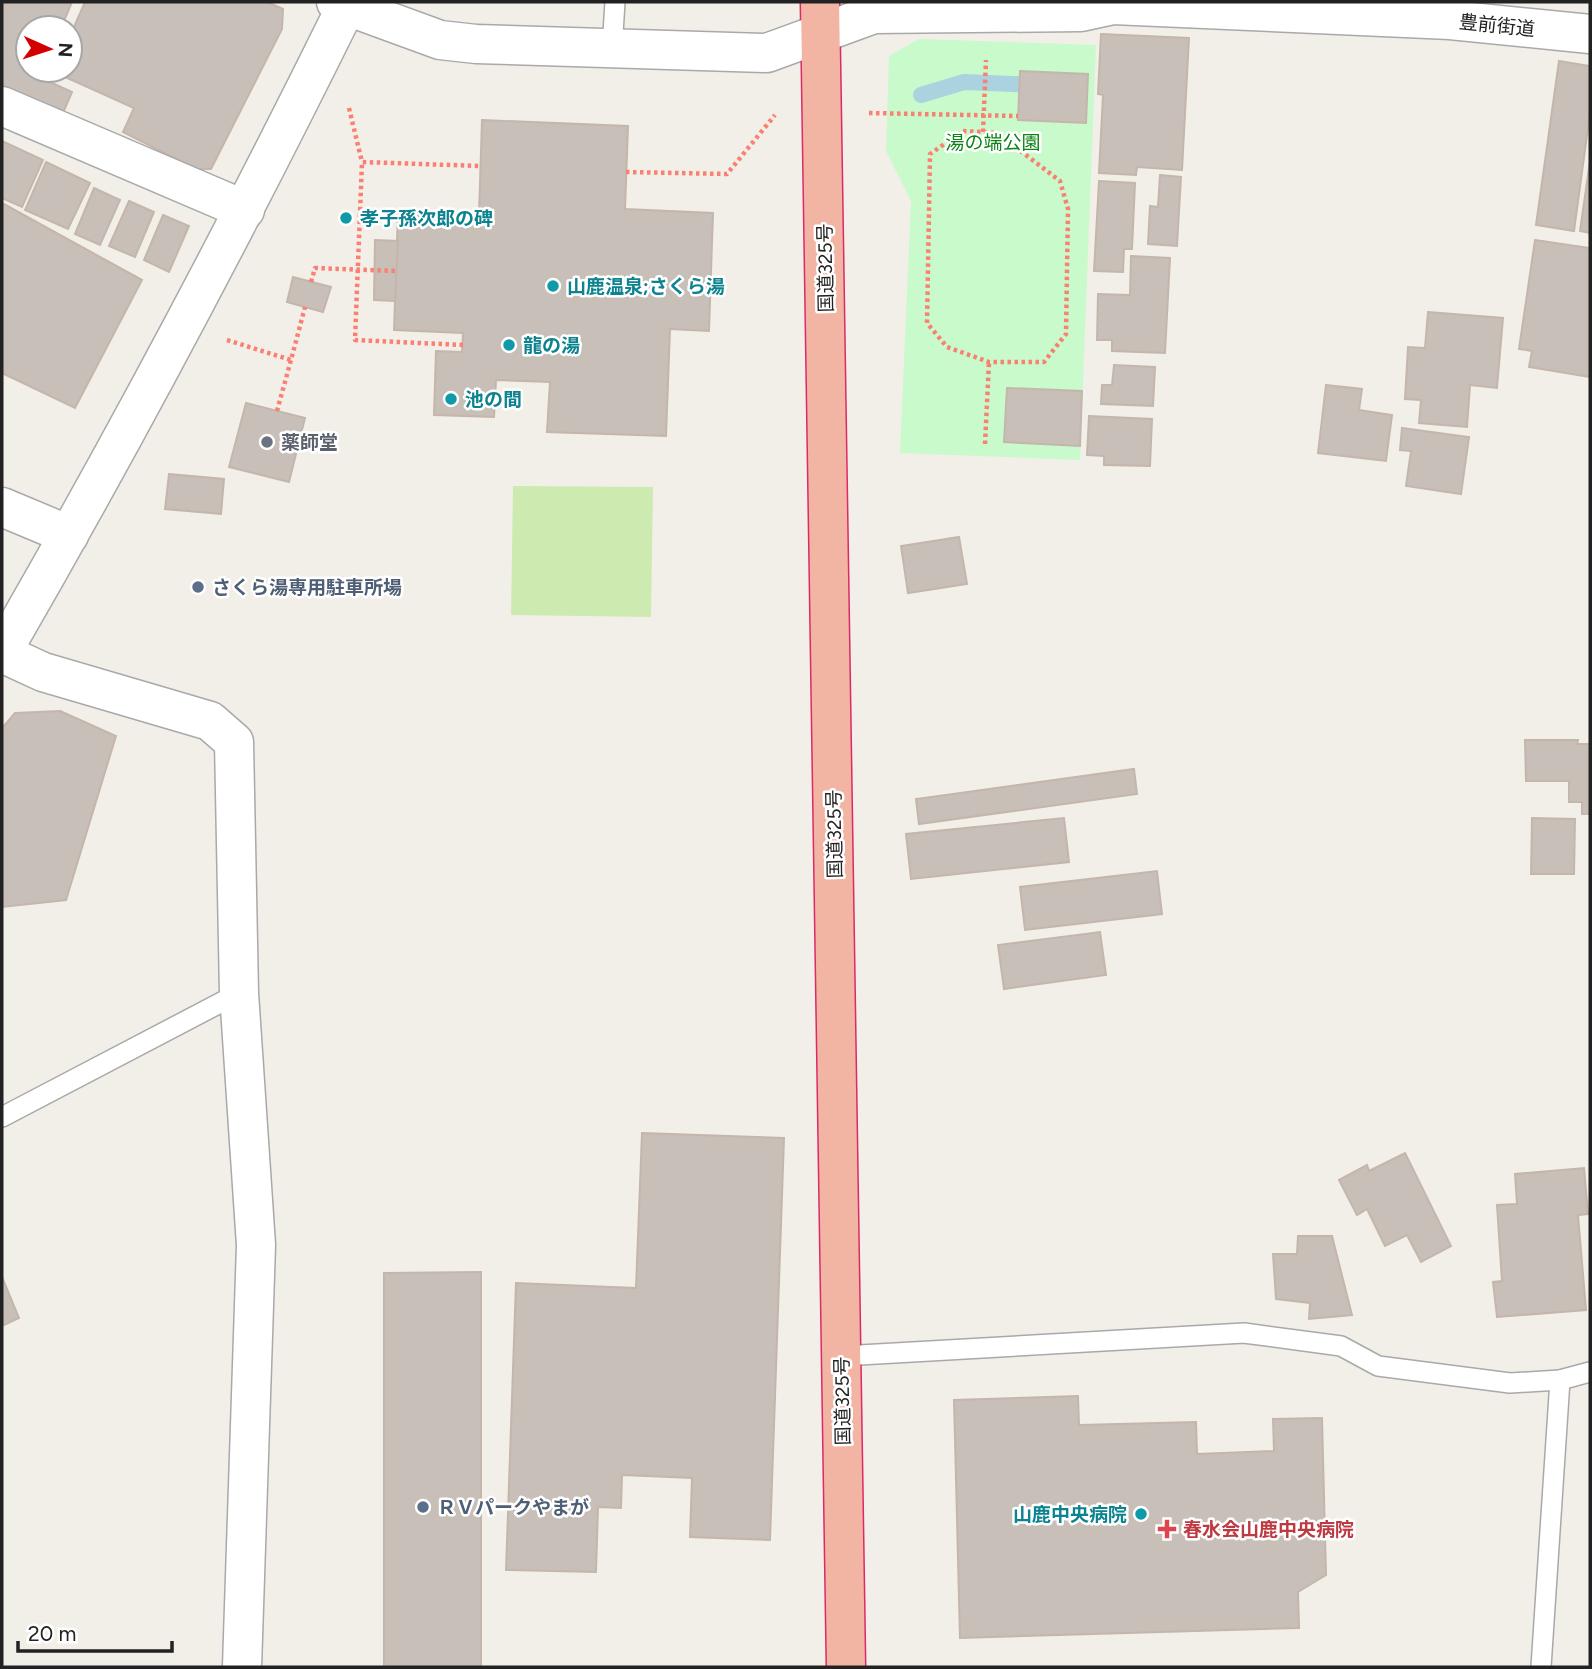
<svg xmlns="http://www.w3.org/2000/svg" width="1592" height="1669" font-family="Figtree,'Noto Sans JP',sans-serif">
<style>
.grass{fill:#cdebb0}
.park{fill:#c8facc}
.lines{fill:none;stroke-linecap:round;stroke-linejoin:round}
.stream{stroke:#aad3df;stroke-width:16}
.building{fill:#c7bfb8;stroke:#c4b6ab;stroke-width:2}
.service-casing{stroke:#a9a9a9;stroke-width:22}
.minor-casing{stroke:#a9a9a9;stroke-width:41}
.trunk-casing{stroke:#dc2a67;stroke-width:41}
.path{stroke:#fa8072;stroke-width:4.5;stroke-dasharray:3.5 3.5;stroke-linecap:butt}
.service{stroke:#fff;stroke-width:19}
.minor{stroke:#fff;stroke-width:38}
.trunk{stroke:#f2b4a3;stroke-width:38}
.culture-dot{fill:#0f9aa8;stroke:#fff;stroke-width:2.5}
.worship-dot{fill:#6b7280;stroke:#fff;stroke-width:2.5}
.service-dot{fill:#5c6f8a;stroke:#fff;stroke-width:2.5}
.health-dot{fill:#e0444e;stroke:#fff;stroke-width:2.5}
.labels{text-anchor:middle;stroke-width:5;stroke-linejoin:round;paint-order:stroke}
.street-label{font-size:19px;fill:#222;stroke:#fff}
.park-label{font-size:19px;fill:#0c8416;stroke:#fff}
.culture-label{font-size:19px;font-weight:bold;fill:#0d838f;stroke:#fff;text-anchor:start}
.worship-label{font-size:19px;font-weight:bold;fill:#5b616d;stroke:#fff;text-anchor:start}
.service-label{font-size:19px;font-weight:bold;fill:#4e5e75;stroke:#fff;text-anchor:start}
.health-label{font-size:19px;font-weight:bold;fill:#be3a42;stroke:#fff;text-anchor:start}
</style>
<rect width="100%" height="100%" fill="#f2efe9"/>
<path class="grass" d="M513,486l140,1 -2,130 -140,-2z"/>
<path class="park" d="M919,39l177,6 -16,415 -180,-7 11,-252 -25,-50 3,-95z"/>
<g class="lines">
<path class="stream" d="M921,95l43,-13 75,3"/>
</g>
<g class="building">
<path d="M2,2h70l-11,26h-33v42h14l-3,7 33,15 -9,21 -61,-26z"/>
<path d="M85,2h182l16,7 -1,20 -71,140h-15l-73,-37 11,-24 -80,-36 16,-2v-34z"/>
<path d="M1101,34l88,4 -7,132 -45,-3 -1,8 -37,-2 4,-78 -5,-1z"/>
<path d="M1559,61l31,5v47l-16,118 -38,-6z"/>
<path d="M1020,71l68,3 -2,49 -68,-3z"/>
<path d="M482,120l146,6 -3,83 88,4 -4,118 -39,-2 -4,107 -119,-4 3,-50 -54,-2 -2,37 -60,-2 2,-64 26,1 1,-19 -69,-3 4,-119 81,3z"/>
<path d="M2,141l41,19 -21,47 -20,-9z"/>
<path d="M1590,161v72l-10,-2z"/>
<path d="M46,162l44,21 -22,46 -43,-19z"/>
<path d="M1160,175l21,2 -4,69 -29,-2 2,-38 8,1z"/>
<path d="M1099,181l36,2 -3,66h-8l-1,23 -29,-1z"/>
<path d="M94,188l26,12 -20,45 -25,-11z"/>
<path d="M129,201l25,11 -19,45 -26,-11z"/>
<path d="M2,203l140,77 -67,128 -73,-35z"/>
<path d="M163,215l26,11 -20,46 -25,-12z"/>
<path d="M375,240l23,1 -3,60 -21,-1z"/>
<path d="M1535,240l55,8v129l-61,-10 3,-16 -13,-2z"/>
<path d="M1131,256l39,2 -5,95 -53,-2v-11h-15l1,-46 32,1z"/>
<path d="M293,277l38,10 -8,25 -36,-10z"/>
<path d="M1428,312l75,6 -6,70 -27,-3 -3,42 -48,-4 2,-23 -16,-1 3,-52 17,1z"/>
<path d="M1114,365l41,2 -2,39 -52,-2 1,-19h10z"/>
<path d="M1326,385l36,4 -3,21 33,5 -6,46 -68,-8z"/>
<path d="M1007,388l75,3 -2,55 -76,-4z"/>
<path d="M246,403l59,15 -16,64 -60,-15z"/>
<path d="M1089,416l63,3 -2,47 -46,-1v-9l-17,-1z"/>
<path d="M1402,428l67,9 -8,57 -55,-8 5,-35 -11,-1z"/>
<path d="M169,474l55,5 -3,35 -56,-5z"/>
<path d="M959,537l8,47 -59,9 -7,-47z"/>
<path d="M60,711l56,25 -50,164 -64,7v-179l13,-15z"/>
<path d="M1525,740h53l-1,4h13v70h-8v-12h-13v-21h-43z"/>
<path d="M1134,769l3,25 -218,30 -3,-25z"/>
<path d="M1064,818l5,44 -158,17 -5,-45z"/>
<path d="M1532,818l43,1 -1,55h-43z"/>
<path d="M1157,871l5,43 -137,16 -5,-43z"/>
<path d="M1100,932l6,43 -102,14 -6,-44z"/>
<path d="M642,1133l142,5 -14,402 -80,-3 2,-59 -70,-3 -1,33 -23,-1 -2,65 -90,-2 10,-287 120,5z"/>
<path d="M1405,1153l46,93 -30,16 -14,-27 -22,11 -18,-37 -10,6 -18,-35 28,-15 2,6z"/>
<path d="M1584,1168l4,46 -10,1 8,95 -89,7 -4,-35 9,-1 -5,-76 20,-1 -2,-30z"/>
<path d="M1298,1236h34l20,79 -43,4 1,-16 -34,-4 -3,-45h24z"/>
<path d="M481,1272v395h-97v-394z"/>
<path d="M2,1277l17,41 -17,8z"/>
<path d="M1078,1396l1,29 117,-3 1,32 77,-3 -1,-32 49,-1 4,157 -28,17 1,36 -339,10 -6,-238z"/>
</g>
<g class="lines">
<defs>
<g id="service">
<path d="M612,49l3,-47"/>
<path d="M2,1117l237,-124"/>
<path d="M842,1356l402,-23 97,13 37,20 132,17 50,-3 30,-8"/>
<path d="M1541,1667l19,-287"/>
</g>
<g id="minor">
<path d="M336,2l104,38 36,4 291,9 107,-39 207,-2 32,-7 337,15 140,14"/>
<path d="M2,106l243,104"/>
<path d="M2,507l67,28"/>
<path d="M2,652c122,-211 236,-426 344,-645"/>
<path d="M2,653l41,19 167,49 24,21 5,251 17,252 -14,422"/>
</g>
<path id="trunk" d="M820,2l26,1665"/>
</defs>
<use href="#service" class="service-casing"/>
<use href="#minor" class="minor-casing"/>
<use href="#trunk" class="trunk-casing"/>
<g class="path">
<path d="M349,108l13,54"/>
<path d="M869,113l149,3"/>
<path d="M963,131l34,2 63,48 8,28 -2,125 -22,28h-55l-42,-15 -20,-24 3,-169z"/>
<path d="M983,132l3,-72"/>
<path d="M626,172l101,2 48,-59"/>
<path d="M311,282l4,-14 81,3"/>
<path d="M227,340l64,20 14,-53"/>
<path d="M463,345l-108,-5 7,-178 118,4"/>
<path d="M277,411l14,-51"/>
<path d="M985,444l4,-82"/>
</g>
<use href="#service" class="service"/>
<use href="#minor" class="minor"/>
<use href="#trunk" class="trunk"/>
</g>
<g class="culture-dot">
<circle cx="346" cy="218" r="7"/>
<circle cx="553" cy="286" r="7"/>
<circle cx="509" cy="345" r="7"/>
<circle cx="451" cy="399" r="7"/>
<circle cx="1141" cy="1514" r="7"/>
</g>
<circle class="worship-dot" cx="267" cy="442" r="7"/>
<g class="service-dot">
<circle cx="198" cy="587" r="7"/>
<circle cx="423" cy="1507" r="7"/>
</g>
<path class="health-dot" d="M1163.5 1518.5h7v7h7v7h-7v7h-7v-7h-7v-7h7z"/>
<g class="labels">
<g class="street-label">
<text transform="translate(1497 25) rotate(6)" y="7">豊前街道</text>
<text transform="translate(825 268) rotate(-91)" y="7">国道325号</text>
<text transform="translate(834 834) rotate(-91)" y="7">国道325号</text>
<text transform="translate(842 1401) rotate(-91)" y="7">国道325号</text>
</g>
<g class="park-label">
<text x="993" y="149">湯の端公園</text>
</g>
<g class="culture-label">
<text x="360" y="225">孝子孫次郎の碑</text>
<text x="567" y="293">山鹿温泉;さくら湯</text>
<text x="523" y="352">龍の湯</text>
<text x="465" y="406">池の間</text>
<text x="1127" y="1521" text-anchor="end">山鹿中央病院</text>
</g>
<g class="worship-label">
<text x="281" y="449">薬師堂</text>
</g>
<g class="service-label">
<text x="212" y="594">さくら湯専用駐車所場</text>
<text x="437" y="1514">ＲＶパークやまが</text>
</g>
<g class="health-label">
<text x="1183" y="1536">春水会山鹿中央病院</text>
</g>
</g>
<rect width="1592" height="1669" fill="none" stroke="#222222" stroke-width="7"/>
<g transform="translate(49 49) rotate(93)"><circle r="33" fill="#ffffff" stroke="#a7a7a7" stroke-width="2"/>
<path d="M0-5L12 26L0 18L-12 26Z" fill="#d40000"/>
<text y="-10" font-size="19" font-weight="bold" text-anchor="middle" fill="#222222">N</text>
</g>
<path d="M18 1641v10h154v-10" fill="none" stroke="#222222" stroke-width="3.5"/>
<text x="28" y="1641" font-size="21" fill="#222222" stroke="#ffffff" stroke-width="5" paint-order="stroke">20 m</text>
</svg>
